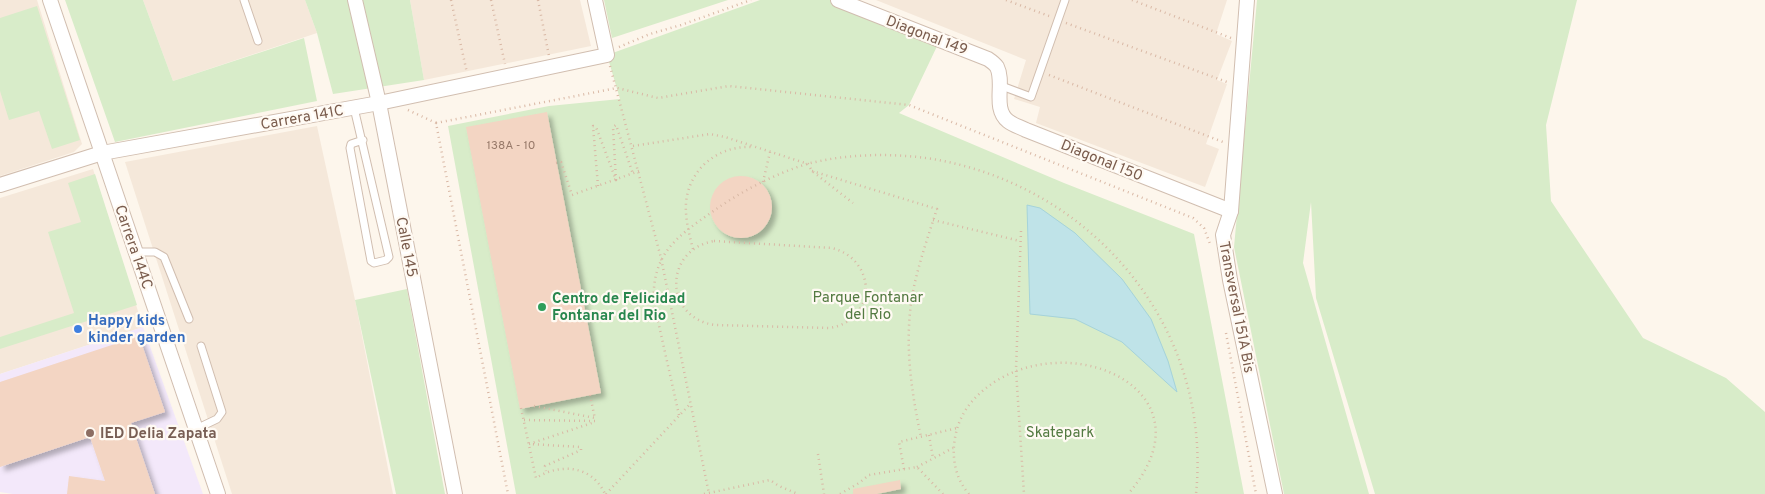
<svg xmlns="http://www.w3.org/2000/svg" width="1765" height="494" font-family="Overpass,sans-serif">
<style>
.residential{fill:#f5e8da}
.education{fill:#f3e8fa}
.green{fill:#d8ecc9}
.water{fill:#bfe3e8;stroke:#a5d3da}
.building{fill:#f3d5c3;filter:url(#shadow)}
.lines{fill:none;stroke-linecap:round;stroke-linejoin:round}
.lane-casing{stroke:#d1beb0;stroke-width:9}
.street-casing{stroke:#d1beb0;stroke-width:16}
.path{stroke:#d9b8a5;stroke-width:2.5;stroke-dasharray:1 4;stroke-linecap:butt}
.lane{stroke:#fff;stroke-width:7}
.street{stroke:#fff;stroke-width:14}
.leisure-dot{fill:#2e9e5b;stroke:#fffaf3;stroke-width:2}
.shop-dot{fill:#3f7fe0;stroke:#fffaf3;stroke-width:2}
.education-dot{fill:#8d6e63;stroke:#fffaf3;stroke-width:2}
.labels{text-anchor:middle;stroke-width:4.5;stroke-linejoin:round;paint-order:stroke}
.number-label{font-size:12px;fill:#987a6a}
.street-label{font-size:15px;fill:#7a5c4d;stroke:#fffaf3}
.park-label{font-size:15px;fill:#537a41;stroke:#fffaf3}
.leisure-label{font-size:15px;font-weight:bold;fill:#27864d;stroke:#fffaf3;text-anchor:start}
.shop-label{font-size:15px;font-weight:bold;fill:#366cbe;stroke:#fffaf3;text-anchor:start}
.education-label{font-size:15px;font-weight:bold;fill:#785e54;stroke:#fffaf3;text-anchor:start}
</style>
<defs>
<filter id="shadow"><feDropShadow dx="4.5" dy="4.5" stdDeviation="2.5" flood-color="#0004"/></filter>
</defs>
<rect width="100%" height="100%" fill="#fdf6ec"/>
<g class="residential">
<path d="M0,0h37l45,144 -8,8 -74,24z"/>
<path d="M143,0h162l12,33 -144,48z"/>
<path d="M410,0h170l11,46 -167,34z"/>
<path d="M876,0h351l-11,34 16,7 -15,39 10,4 -21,60 13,5 -14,38 -169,-64 4,-16 -26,-8 12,-39z"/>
<path d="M317,126l38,174 38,194h-161l-107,-332z"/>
<path d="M93,169l50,158 -143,47v-176z"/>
</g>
<path class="education" d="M143,327l60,167h-190l-13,-2v-118z"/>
<g class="green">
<path d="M65,0h78l30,81 131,-43 13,63 -202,41z"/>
<path d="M305,0h105l14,80 -91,14 -16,-61z"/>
<path d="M604,0h124l-116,38z"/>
<path d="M760,0h83l97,40 -31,65 -10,8 165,70 130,51 50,260h-728l-68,-368 101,-20 71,-7 -13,-44z"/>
<path d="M1257,0h320l-31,125 5,76 92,137 83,40 39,34v82h-390l-59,-196 -5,-96 -8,61 66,231h-85l-50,-247z"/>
<path d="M37,6l43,134 -28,9 -13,-38 -30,9 -9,-29v-73z"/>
<path d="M95,174l42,131 -137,44v-12l74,-24 -26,-81 33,-10 -13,-39z"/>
<path d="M407,289l38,205h-49l-41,-194z"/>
</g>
<path class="water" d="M1027,205l13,3 35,25 47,46 29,40 17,42 9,31 -55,-50 -47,-23 -45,-5z"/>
<g class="building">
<path d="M547,112l54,281 -81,16 -54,-282z"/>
<circle cx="741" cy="207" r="31"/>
<path d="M139,336l26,76 -34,11 24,71h-88l2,-18 36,5 -15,-44 -90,30v-85z"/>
<path d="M900,480l1,9 -24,5h-24v-5z"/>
</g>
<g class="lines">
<defs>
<g id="lane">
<path d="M244,0l14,41"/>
<path d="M999,85l32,12 34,-97"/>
<path d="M354,108l35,149 -3,3 -12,3 -3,-2 -21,-113 1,-4 12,-4"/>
<path d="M136,252h19l9,5 25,62"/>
<path d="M196,429l21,-10 5,-7 -21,-66"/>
</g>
<g id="street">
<path d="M50,0l168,494"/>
<path d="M355,0l24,103 76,391"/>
<path d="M838,0l150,59c3,2 7,5 9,8 8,16 -5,41 11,54 5,4 12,6 18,9l205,81"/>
<path d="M1247,0l-16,211 -8,24 7,45 45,214"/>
<path d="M0,185l102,-32 277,-50 228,-48 -12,-55"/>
</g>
</defs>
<use href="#lane" class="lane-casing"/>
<use href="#street" class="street-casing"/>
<g class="path">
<path d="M451,0l16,73"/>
<path d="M491,0l14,64"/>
<path d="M538,0l11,56"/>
<path d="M1006,0l43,16"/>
<path d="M1132,0l99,38"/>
<path d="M1066,23l161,59"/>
<path d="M619,47l31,-13 31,-9 70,-25"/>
<path d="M610,66l51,192 48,236"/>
<path d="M1049,75l174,67"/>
<path d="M408,110l28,13 72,371"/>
<path d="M436,123l181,-35 41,10 71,-12 180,19 284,113 11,10 6,16"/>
<path d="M633,146l77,-12 15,3 83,27 4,7 41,32"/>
<path d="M556,163l5,-1 11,33 67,-24"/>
<path d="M812,171l125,38c-8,24 -16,48 -22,73 -12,51 -5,104 6,155"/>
<path d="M763,182l7,-30"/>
<path d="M598,186l-5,-60 3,1 20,53 -3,-53 3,-2 17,49"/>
<path d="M933,220l87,21"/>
<path d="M1021,231l-5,139 8,124"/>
<path d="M714,241l118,7c46,12 45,73 -3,80l-114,-3c-51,-7 -52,-75 -1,-84z"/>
<path d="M693,249c-4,-15 -8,-31 -7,-46 3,-35 33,-58 67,-56"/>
<path d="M1226,333l30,161"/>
<path d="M590,395l5,24"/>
<path d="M534,406l61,12"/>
<path d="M521,408l15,70c24,-15 56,-13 69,16"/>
<path d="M679,415l-25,-112c-3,-48 22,-66 58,-91 28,-20 62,-38 95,-48 38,-10 80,-11 119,-6 164,24 287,168 270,336"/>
<path d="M524,420l71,1 -3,2 -63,21 52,3v3l-36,16 1,5"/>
<path d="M929,435l4,23"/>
<path d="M818,454l6,40"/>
<path d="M917,467l36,-19"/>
<path d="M904,469l-5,-27 58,-14"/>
<path d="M606,494l85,-91"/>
<path d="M704,494l66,-14 9,6 19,8"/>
<path d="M840,494l19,-11 10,-8 48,-8 26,27"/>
<path d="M969,494c-15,-17 -18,-40 -13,-61 5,-23 21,-40 40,-52 84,-52 218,14 132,113"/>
</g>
<use href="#lane" class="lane"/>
<use href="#street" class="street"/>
</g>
<circle class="leisure-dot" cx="542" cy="307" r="5"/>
<circle class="shop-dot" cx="78" cy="329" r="5"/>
<circle class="education-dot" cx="90" cy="433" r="5"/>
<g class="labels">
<g class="number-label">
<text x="511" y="149">138A - 10</text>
</g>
<g class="street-label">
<text transform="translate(927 35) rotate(21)" y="5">Diagonal 149</text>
<text transform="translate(302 117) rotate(-10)" y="5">Carrera 141C</text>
<text transform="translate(1102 160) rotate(22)" y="5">Diagonal 150</text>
<text transform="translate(134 247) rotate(71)" y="5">Carrera 144C</text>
<text transform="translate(407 247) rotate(79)" y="5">Calle 145</text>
<text transform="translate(1237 307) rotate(79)" y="5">Transversal 151A Bis</text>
</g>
<g class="park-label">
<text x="868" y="302">Parque Fontanar<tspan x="868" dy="17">del Rio</tspan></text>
<text x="1060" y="437">Skatepark</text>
</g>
<g class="leisure-label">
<text x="552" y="303">Centro de Felicidad<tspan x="552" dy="17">Fontanar del Rio</tspan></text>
</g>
<g class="shop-label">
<text x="88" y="325">Happy kids<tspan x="88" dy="17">kinder garden</tspan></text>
</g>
<g class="education-label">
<text x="100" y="438">IED Delia Zapata</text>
</g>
</g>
</svg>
